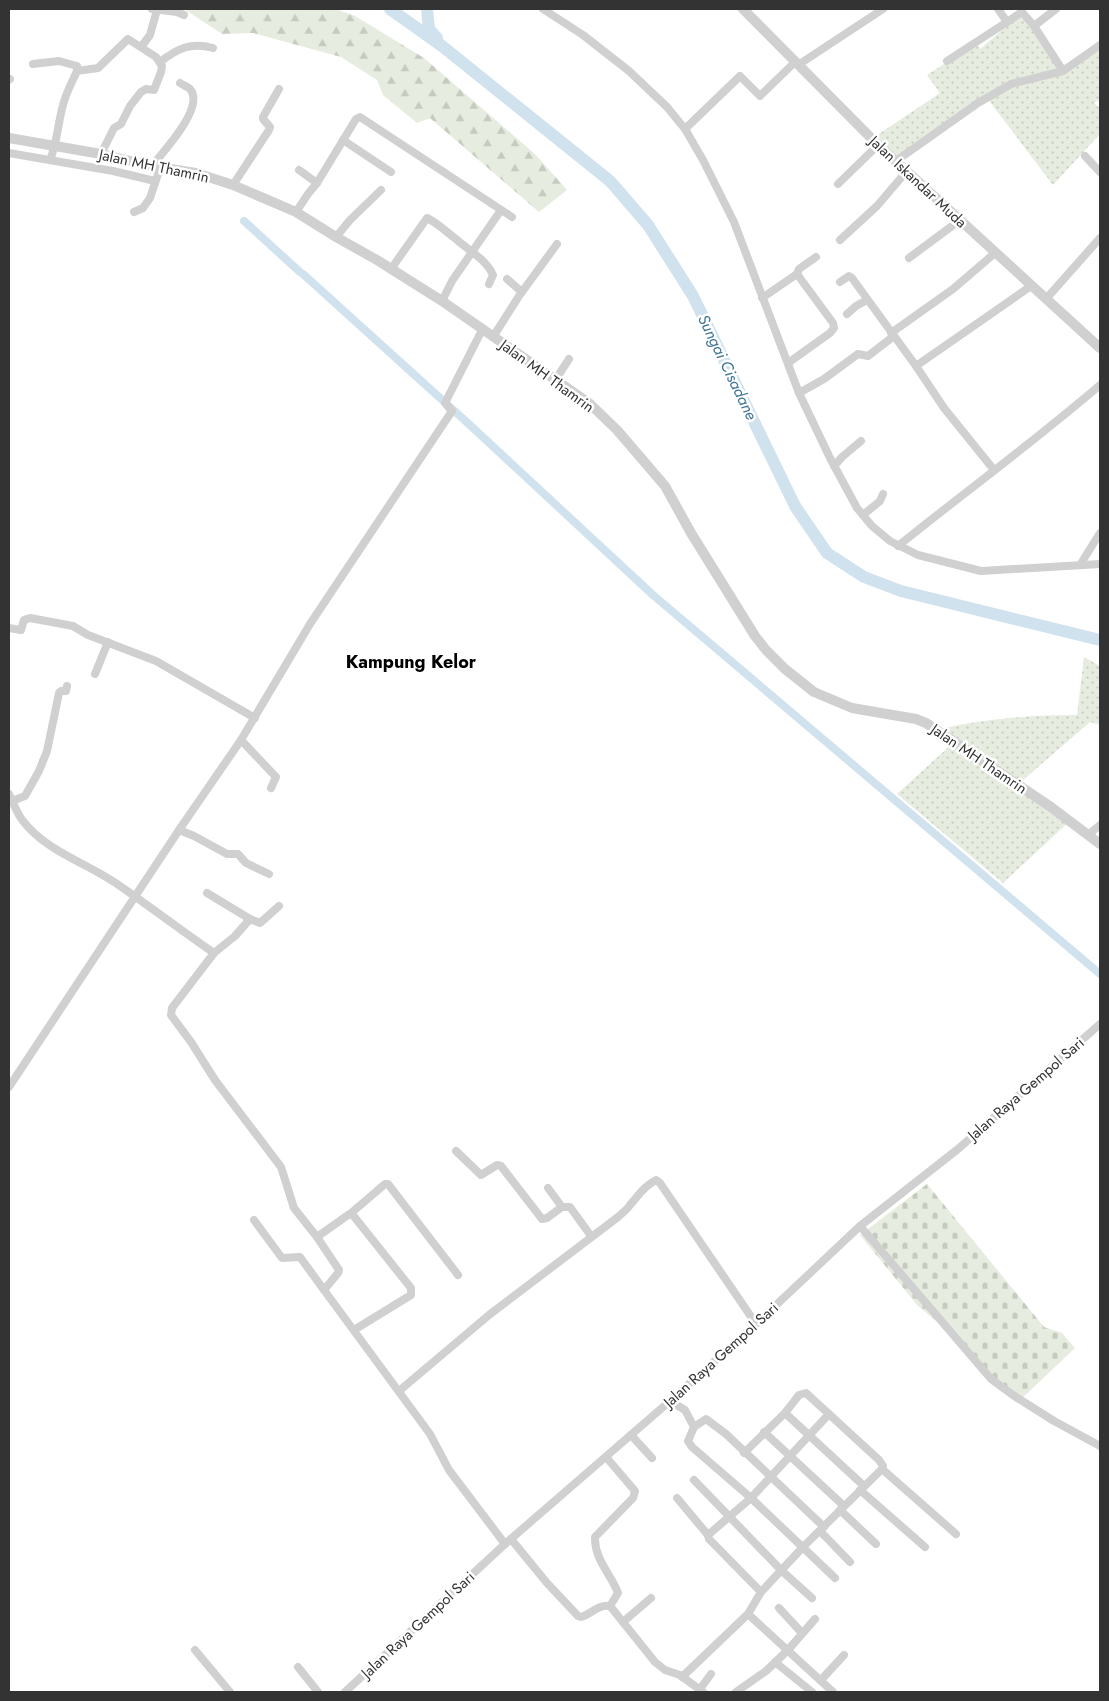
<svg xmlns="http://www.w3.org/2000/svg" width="1109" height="1701" font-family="Jost,sans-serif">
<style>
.grass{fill:url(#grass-dots)}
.forest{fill:url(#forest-firs)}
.cemetery{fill:url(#cemetery-stones)}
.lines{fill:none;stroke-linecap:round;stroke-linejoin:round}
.canal{stroke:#cfe2ee;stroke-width:8}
.river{stroke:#cfe2ee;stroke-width:12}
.minor{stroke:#d0d0d0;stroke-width:8}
.tertiary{stroke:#d0d0d0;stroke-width:10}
.labels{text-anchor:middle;stroke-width:5;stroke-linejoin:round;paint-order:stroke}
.street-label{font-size:15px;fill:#333;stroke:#fff}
.water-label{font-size:16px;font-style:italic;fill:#3f7597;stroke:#fff}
.quarter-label{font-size:18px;font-weight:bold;fill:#000;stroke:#fff}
</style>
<defs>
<pattern id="grass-dots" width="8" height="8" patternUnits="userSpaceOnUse" patternTransform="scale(1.25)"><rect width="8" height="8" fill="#e6ecdf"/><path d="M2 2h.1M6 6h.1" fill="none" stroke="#c6cbc0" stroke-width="1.8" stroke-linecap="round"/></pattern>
<pattern id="forest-firs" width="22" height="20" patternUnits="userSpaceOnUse" patternTransform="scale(1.25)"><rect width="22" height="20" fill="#e6ecdf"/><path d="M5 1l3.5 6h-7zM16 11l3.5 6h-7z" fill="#c6cbc0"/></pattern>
<pattern id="cemetery-stones" width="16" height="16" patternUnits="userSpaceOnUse" patternTransform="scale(1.25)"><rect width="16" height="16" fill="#e6ecdf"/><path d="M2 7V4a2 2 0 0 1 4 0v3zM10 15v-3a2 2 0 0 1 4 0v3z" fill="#c6cbc0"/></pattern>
</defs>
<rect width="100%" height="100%" fill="#fff"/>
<g class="grass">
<path d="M1022,13l39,54 39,-25v57l-6,4 6,5v26l-47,51 -66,-87 -88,61 -23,-23 64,-43 -13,-18 49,-32 4,6z"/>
<path d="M1084,657l16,9v59l-10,-3 -68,59 50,38 -69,64 -106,-89 56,-51 -17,-13c46,-11 94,-15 141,-15z"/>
</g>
<path class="forest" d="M180,9h156l19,7 69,42 111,96 32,36 -28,22 -109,-94 -13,5 -34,-28 -6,-15 -36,-23 -88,-24 -31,1 -38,-25z"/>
<path class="cemetery" d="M927,1184l117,143 18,6 13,15 -58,55 -28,-21 -43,-53 -28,-23 -58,-71z"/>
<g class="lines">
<g class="canal">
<path d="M244,221l56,51"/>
<path d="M303,274l168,152 182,169 447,379"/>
</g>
<g class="river">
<path d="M390,9l52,37 168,135 38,44 45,71 102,210 32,47 37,24 37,14 199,49"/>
<path d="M427,9l2,20 8,9"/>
</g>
<g class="minor">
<path d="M152,9l25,3 7,3"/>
<path d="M543,9l40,26 46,36 38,36 18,22 18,31 31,62 65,171 31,65 27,50 15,18 18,15 28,14 63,16 119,-7"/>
<path d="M998,9l9,13 15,-10 12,14 29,45"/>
<path d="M1034,26l22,-17"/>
<path d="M141,47l9,-12 7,-25"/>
<path d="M947,61l60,-39"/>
<path d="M160,62c18,-14 31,-20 53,-14"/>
<path d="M33,64l26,-3 18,5v5c-5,11 -11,22 -14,34 -5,18 -6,38 -13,55"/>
<path d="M798,65l85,-56"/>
<path d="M77,71l21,-3 30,-29 28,18 6,9 -1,6 -7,18 -8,-1 -5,3 -11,14 -9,18 -7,4 -13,26"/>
<path d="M9,80l1,-1"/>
<path d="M685,129l55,-53 20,20 35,-34"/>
<path d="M343,140l48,32"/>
<path d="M9,153l104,18 42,10"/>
<path d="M1085,156l15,16"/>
<path d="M896,161l82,-58 33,-19 52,-13 37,-26"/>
<path d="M152,166c10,-13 54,-59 38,-77 -2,-2 -7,-4 -10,-6"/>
<path d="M299,170l18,13"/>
<path d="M838,184l40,-39"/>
<path d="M233,185l36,-55 1,-3 -7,-8v-2l16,-28"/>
<path d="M134,212l9,-4 7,-10 10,-30"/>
<path d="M296,212l12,-18 9,-11 39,-64 4,-2 152,100"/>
<path d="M336,237l14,-17 31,-30"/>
<path d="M840,240l37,-34 29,-34"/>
<path d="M909,258l51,-38"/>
<path d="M391,269l36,-51c11,5 19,14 29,21 12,11 30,20 37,36l-4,9"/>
<path d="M507,279l15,13"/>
<path d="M840,282l9,-6 3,2 64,88 28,42 50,62"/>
<path d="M762,298l35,-24"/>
<path d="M1046,299l54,-61"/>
<path d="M442,301l10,-20 49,-71"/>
<path d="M847,314l9,-8 11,-6"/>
<path d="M891,333l62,-44 42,-36"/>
<path d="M493,337l26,-41 38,-52"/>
<path d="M788,363l42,-30 4,-5 -1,-5 -36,-49 2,-5 17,-12"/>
<path d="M916,366l115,-80"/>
<path d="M556,379l13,-20"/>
<path d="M799,393l25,-14 34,-25 10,2 26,-20"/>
<path d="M834,466l8,-9 19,-16"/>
<path d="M863,515l17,-14 3,-7"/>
<path d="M898,546c67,-54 137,-105 202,-161"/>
<path d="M1080,565l20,-32"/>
<path d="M9,628l12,2 3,-10 6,-2 43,8 15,9 68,26 99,57"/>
<path d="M95,674l13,-32"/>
<path d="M241,740l35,37 -5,11"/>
<path d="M9,794c4,8 8,20 14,27 25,32 65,42 97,65 32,22 62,45 94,67"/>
<path d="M12,801l13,-5 14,-25 8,-20 12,-58 2,-2h5l1,-5"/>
<path d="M179,830l15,6 33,18h11l8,9 23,11"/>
<path d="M1088,835l12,-10"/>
<path d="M207,893l43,26 10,4 19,-17"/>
<path d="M250,919l-15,17 -21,17 -42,55 -1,7 20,27 24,38 66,87 13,41 23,29 22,33 -1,3 -14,17 106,144 19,36 56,74"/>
<path d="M9,1087l170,-257 62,-90 69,-116 142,-213 -7,-8 37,-73"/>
<path d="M456,1151l25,24 16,-10 4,1 41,53 5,-1 15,-11"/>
<path d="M548,1188l14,19h8l21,29"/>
<path d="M350,1214l35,-30h3l70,91"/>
<path d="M254,1220l28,38 18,-1 24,33"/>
<path d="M860,1226l131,153 22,16 41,26 46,25"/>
<path d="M317,1237l31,-22 4,-1 59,74v7l-57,35"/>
<path d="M399,1391l90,-76 129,-98c4,-4 9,-7 12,-12 8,-9 14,-19 26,-25l4,3 96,141"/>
<path d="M670,1401l15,9 9,17 -6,14 4,6 59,51 84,80"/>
<path d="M785,1413l79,73"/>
<path d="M694,1427l12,-8 20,15 98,93"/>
<path d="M764,1432l80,74"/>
<path d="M631,1435l21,23"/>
<path d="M744,1453l41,-40 14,-18 7,-2 73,67 4,6 -1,3 -79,78 -42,45 -13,22 85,78"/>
<path d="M606,1457l29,34 -2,7 -38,39c-1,22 16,37 23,56l-8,13"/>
<path d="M882,1469l74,65"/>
<path d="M694,1480l88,91 30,27"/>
<path d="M860,1490l65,57"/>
<path d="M677,1498l31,37 1,4 52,53"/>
<path d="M840,1510l36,34"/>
<path d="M820,1531l30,31"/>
<path d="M708,1535l43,-37 78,-84"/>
<path d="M511,1539l36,44 31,33 3,1c10,-3 18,-13 29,-11l45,56 10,8 15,5 23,17"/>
<path d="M779,1608l23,25"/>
<path d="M623,1622l28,-24"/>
<path d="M195,1650l35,42"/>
<path d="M775,1662l37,30"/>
<path d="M298,1667l20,25"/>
<path d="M682,1677l66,-63"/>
<path d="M821,1680l23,-25"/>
<path d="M700,1689l11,-15"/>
<path d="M345,1692l160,-148 165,-143 86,-77 104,-98 98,-77 142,-125"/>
<path d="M736,1692l30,-21 22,-21 27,-31"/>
</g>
<g class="tertiary">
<path d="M743,9l135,136 222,203"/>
<path d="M9,138l92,16 51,12 44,7 37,12 63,27 40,25 41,23 65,41 147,102 28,27 48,56 26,47 64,103 11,14 19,19 29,23 38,16 64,11 10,4 125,84 49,37"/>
</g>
</g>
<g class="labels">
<g class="street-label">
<text transform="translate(154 166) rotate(12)" y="5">Jalan MH Thamrin</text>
<text transform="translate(918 182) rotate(43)" y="5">Jalan Iskandar Muda</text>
<text transform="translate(547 376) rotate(36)" y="5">Jalan MH Thamrin</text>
<text transform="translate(979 759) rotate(34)" y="5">Jalan MH Thamrin</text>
<text transform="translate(1026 1089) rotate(-41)" y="5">Jalan Raya Gempol Sari</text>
<text transform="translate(721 1355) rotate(-42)" y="5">Jalan Raya Gempol Sari</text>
<text transform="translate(418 1625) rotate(-43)" y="5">Jalan Raya Gempol Sari</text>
</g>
<g class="water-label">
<text transform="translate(728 367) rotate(64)" y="6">Sungai Cisadane</text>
</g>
<g class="quarter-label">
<text x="411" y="668">Kampung Kelor</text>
</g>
</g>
<rect width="1109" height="1701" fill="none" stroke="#333333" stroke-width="20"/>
</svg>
